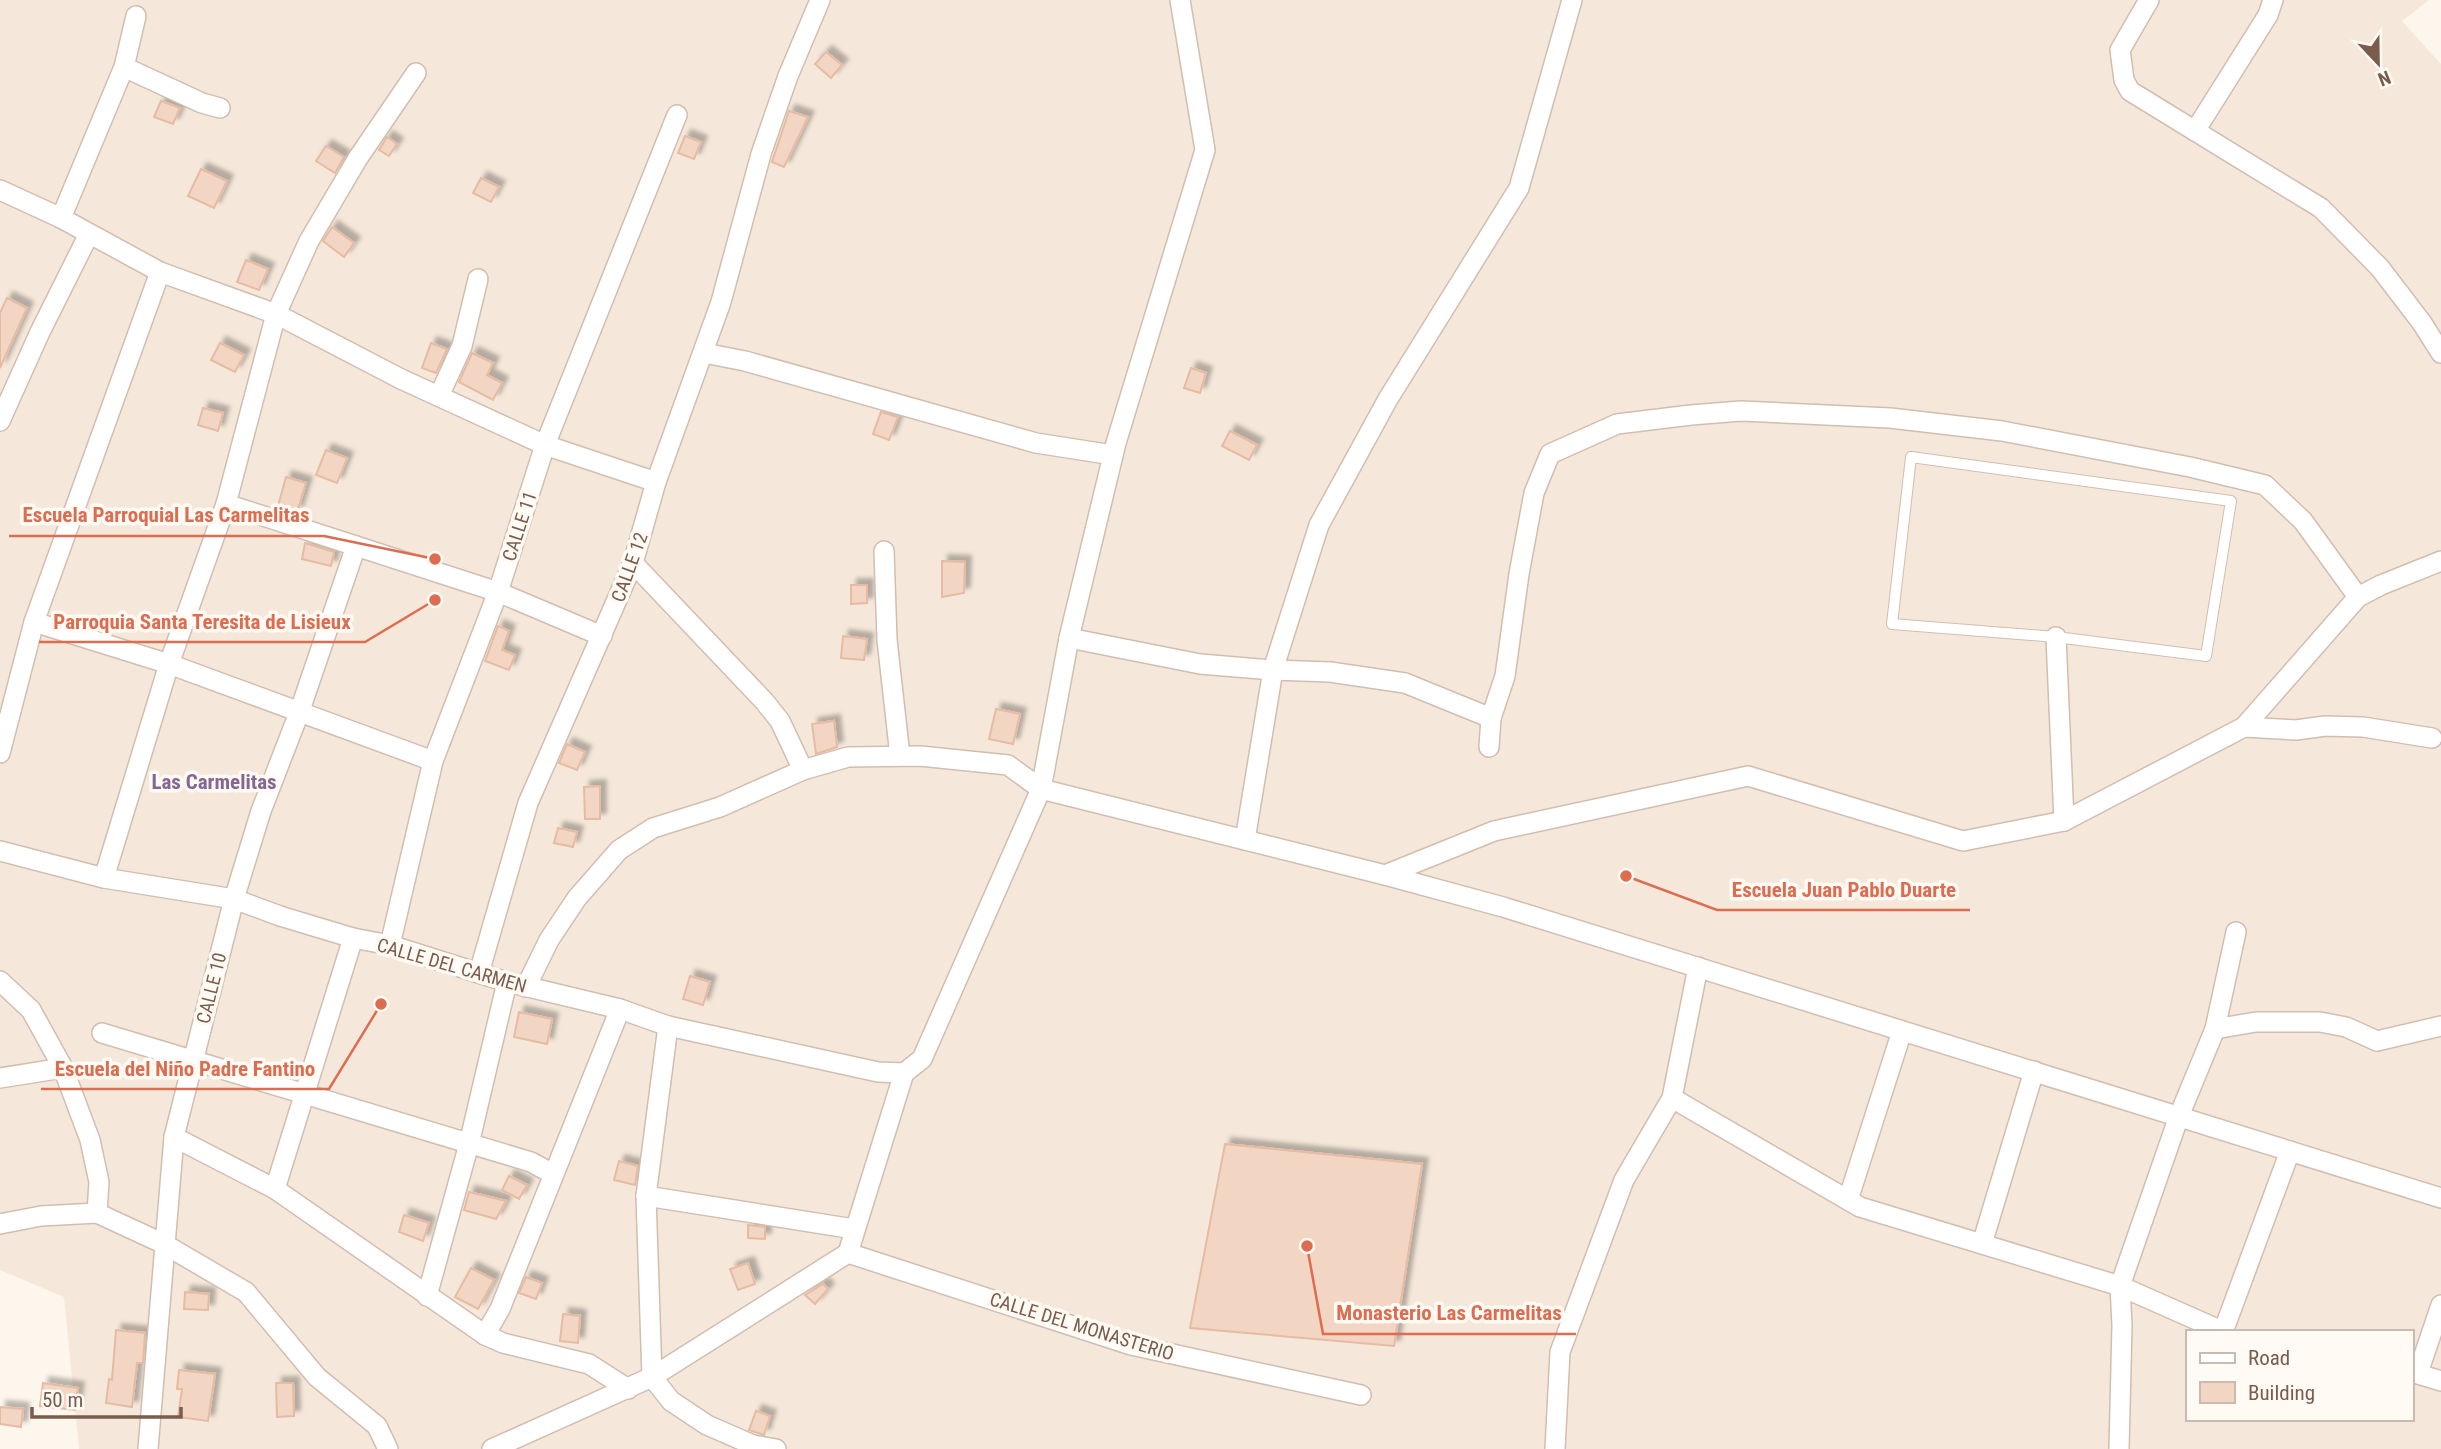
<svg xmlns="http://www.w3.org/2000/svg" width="2441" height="1449" font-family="'Roboto Condensed',sans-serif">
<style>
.residential{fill:#f5e8da;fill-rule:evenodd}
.building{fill:#f3d5c3;stroke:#e6bba3;stroke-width:2;filter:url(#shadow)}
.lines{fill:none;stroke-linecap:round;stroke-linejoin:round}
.service-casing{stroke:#d1beb0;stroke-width:12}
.minor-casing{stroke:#d1beb0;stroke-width:22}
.service{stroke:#fff;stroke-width:10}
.minor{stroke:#fff;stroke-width:19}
.labels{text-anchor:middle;stroke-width:7;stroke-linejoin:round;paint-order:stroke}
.street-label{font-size:19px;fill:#7a5c4d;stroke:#fffaf3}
.neighbourhood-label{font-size:21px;font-weight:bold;fill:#846695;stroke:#fffaf3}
.leader{fill:none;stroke:#dc6d51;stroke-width:2.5}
.callout-dot{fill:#dc6d51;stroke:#fffaf3;stroke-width:2.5}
.callout-label{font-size:21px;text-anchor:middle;font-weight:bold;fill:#dc6d51;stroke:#fffaf3;stroke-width:7;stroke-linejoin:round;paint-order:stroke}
</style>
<defs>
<filter id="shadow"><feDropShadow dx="6" dy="-6" stdDeviation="2" flood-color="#0004"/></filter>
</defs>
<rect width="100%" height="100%" fill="#fdf6ec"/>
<path class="residential" d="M0,0h2429l-27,21 39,43v1385h-2362l-15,-152 -64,-27zM2187,1332h224v87h-224z"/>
<g class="building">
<path d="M826,52l16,13 -11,13 -16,-14z"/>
<path d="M161,101l19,7 -7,16 -19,-7z"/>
<path d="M789,111l19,6 -24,50 -12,-5z"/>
<path d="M685,136l16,6 -7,17 -16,-6z"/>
<path d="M387,137l10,7 -8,12 -10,-6z"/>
<path d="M326,146l18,11 -9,16 -19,-12z"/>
<path d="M201,169l26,12 -13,27 -26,-12z"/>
<path d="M481,178l18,9 -8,15 -18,-9z"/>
<path d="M332,227l22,16 -10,14 -21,-16z"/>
<path d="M246,260l22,9 -9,21 -22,-8z"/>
<path d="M7,298l20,10 -27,60v-55z"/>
<path d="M220,343l24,12 -9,17 -24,-12z"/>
<path d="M431,343l16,6 -11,24 -14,-5z"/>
<path d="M472,353l21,10 -6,12 15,8 -9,17 -34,-18z"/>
<path d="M1191,368l15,5 -6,20 -16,-5z"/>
<path d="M203,408l20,5 -5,18 -20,-6z"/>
<path d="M881,412l17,5 -9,23 -16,-6z"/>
<path d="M1230,431l27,14 -8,15 -27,-14z"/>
<path d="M326,450l21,8 -10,25 -21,-8z"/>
<path d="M286,477l20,6 -9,29 -19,-6z"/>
<path d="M305,543l29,9 -3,14 -29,-7z"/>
<path d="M942,561l23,1 -1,31 -22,4z"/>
<path d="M851,585h16v18l-16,1z"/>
<path d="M498,626l11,5 -7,19 13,5 -6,15 -24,-9z"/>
<path d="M843,636l24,3 -3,21 -23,-2z"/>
<path d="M996,709l24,5 -7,30 -24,-5z"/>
<path d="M834,721l3,26 -21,7 -4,-30z"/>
<path d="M567,744l18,8 -8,18 -18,-7z"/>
<path d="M600,786v33h-15l-1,-32z"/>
<path d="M558,828l19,4 -4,15 -19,-4z"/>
<path d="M690,976l20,6 -7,23 -20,-6z"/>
<path d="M519,1012l33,7 -5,25 -33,-7z"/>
<path d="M1225,1144l197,20 -28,182 -204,-18z"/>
<path d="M619,1161l19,5 -3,19 -21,-5z"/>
<path d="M509,1176l18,9 -8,14 -17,-9z"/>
<path d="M469,1192l37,9 -10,18 -32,-9z"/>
<path d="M404,1215l25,8 -6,18 -24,-9z"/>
<path d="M748,1225l17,2v12l-17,-1z"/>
<path d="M748,1263l7,21 -17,6 -8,-21z"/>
<path d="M471,1268l23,12 -16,29 -23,-12z"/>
<path d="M526,1277l16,6 -6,16 -17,-6z"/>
<path d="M823,1284l5,5 -13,15 -10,-9z"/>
<path d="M185,1292l24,2 -1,16 -24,-1z"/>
<path d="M563,1314l17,2 -2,27 -18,-2z"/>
<path d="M116,1330l29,3 -2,30h-6l-5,44 -26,-4 3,-24 3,1z"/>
<path d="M179,1370l36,4 -7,47 -30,-4 4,-28h-5z"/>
<path d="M43,1383l35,5 -3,22 -35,-4z"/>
<path d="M276,1383h17l1,33 -17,1z"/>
<path d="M0,1407l23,2 -2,18 -21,-3z"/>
<path d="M756,1411l14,5 -6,19 -15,-5z"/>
</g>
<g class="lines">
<defs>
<path id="service" d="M1911,457l320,44 -25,155 -150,-19 -164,-13z"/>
<g id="minor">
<path d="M2149,0l-29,50 4,30 6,11 191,117 59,60 42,55 19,30"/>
<path d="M124,67l78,36 18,5"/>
<path d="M2195,131l73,-116 5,-15"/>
<path d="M0,190l61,28 99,54 116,42 125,65 144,66 111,37"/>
<path d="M61,218l63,-151 12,-51"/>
<path d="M704,353l41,8 291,82 77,12"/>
<path d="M439,396l23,-50 16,-67"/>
<path d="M0,421l40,-89 49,-98"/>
<path d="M226,504l272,88 104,44"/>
<path d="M884,551l3,89 13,116"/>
<path d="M633,563l131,138 16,20 23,49"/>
<path d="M34,622l135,42 264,97"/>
<path d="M2056,637l8,184"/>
<path d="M1069,638l131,26 73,6 57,2 75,11 86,35 14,-42 14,-102 15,-81 16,-39 67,-30 74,-9 50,-4 149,7 112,13 188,36 75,18 38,36 55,76"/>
<path d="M2244,727l52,3 29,-4 38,1 69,11"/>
<path d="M1489,747l2,-29"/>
<path d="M0,753l34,-131 126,-350"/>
<path d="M1245,840l28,-170 46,-145 69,-126 131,-211 53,-188"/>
<path d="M0,851l104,27 130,21 46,17 73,22 37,7 117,37 113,27 48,17 210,46 26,1"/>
<path d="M1385,875l109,-44 254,-55 215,65 101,-20 180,-94 114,-130 23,-12 60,-24"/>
<path d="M104,878l65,-214 57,-160 50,-190 33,-73 49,-83 58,-85"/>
<path d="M390,945l43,-184 65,-169 47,-147 132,-330"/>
<path d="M479,973l49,-170 105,-240 23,-81 65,-180 40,-148 27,-78 32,-76"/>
<path d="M0,981l31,29 32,58 27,72 9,42 -2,31"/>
<path d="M526,987l23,-47 28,-42 42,-48 34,-22 67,-21 83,-37 45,-13 72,-1 88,9 33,24 28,-151 47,-195 89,-293 -25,-150"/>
<path d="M668,1026l-22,170 6,181 19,24 36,24 46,20 23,4"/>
<path d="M2215,1029l41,-7h64l26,5 31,14 64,-15"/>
<path d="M102,1033l429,129 22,12"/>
<path d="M0,1078l63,-10"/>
<path d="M1672,1098l188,109 260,79 104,46"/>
<path d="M174,1137l101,52 210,146 18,8 86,21 39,25"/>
<path d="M275,1189l78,-251"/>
<path d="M646,1196l208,33"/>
<path d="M1848,1200l54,-169"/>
<path d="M0,1224l41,-8 56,-3 67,31 82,48 71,85 60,49 11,23"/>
<path d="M1982,1244l52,-173"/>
<path d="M848,1253l283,92 230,50"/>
<path d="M427,1296l42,-152 38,-162"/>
<path d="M2223,1332l67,-181"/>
<path d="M485,1335l15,-26 120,-300"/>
<path d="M2411,1372l30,9"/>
<path d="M2418,1373l23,-68"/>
<path d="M148,1449l26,-312 60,-238 27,-88 38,-98 57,-167"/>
<path d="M492,1449l160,-72 196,-124 56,-180 18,-14 119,-270 344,86 118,32 938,291"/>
<path d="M1555,1449l5,-97 64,-172 48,-82 26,-131"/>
<path d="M2119,1449l3,-124 -2,-39 59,-170 36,-87 21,-97"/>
</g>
</defs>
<use href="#service" class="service-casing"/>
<use href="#minor" class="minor-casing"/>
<use href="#service" class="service"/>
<use href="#minor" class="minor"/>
</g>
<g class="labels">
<g class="street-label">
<text transform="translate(519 526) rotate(-72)" y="7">CALLE 11</text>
<text transform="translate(629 567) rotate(-70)" y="7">CALLE 12</text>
<text transform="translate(452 965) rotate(16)" y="7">CALLE DEL CARMEN</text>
<text transform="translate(211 988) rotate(-76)" y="7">CALLE 10</text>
<text transform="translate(1082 1326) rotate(17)" y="7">CALLE DEL MONASTERIO</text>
</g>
<g class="neighbourhood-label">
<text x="214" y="789">Las Carmelitas</text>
</g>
</g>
<path class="leader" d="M435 559L324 536H9M435 600L365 642H39M1626 876L1717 910H1970M381 1004L329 1089H41M1307 1246L1323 1334H1576"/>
<g class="callout-dot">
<circle cx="435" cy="559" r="7"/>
<circle cx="435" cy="600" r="7"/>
<circle cx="1626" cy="876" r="7"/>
<circle cx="381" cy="1004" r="7"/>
<circle cx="1307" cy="1246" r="7"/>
</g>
<g class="callout-label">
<text x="166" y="522">Escuela Parroquial Las Carmelitas</text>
<text x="202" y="629">Parroquia Santa Teresita de Lisieux</text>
<text x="1844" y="897">Escuela Juan Pablo Duarte</text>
<text x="185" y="1076">Escuela del Niño Padre Fantino</text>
<text x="1449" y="1320">Monasterio Las Carmelitas</text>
</g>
<rect x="2186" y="1330" width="228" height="91" fill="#fffaf3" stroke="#cabbb1" stroke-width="2"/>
<rect x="2200" y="1353" width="35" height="10" fill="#ffffff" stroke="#cabbb1" stroke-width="2"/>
<text x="2248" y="1365" font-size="21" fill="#7a5c4d">Road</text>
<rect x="2200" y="1382" width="35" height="21" fill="#f3d5c3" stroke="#cabbb1" stroke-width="2"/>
<text x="2248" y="1400" font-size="21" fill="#7a5c4d">Building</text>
<g transform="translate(2378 63) rotate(158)" stroke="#fffaf3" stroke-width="5" paint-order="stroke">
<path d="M0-5L12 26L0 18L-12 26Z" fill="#7a5c4d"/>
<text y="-10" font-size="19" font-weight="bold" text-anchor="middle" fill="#7a5c4d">N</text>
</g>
<path d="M32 1407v10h149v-10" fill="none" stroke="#7a5c4d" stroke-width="3.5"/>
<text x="42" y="1407" font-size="21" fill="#7a5c4d" stroke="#fffaf3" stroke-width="5" paint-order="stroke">50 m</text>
</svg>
